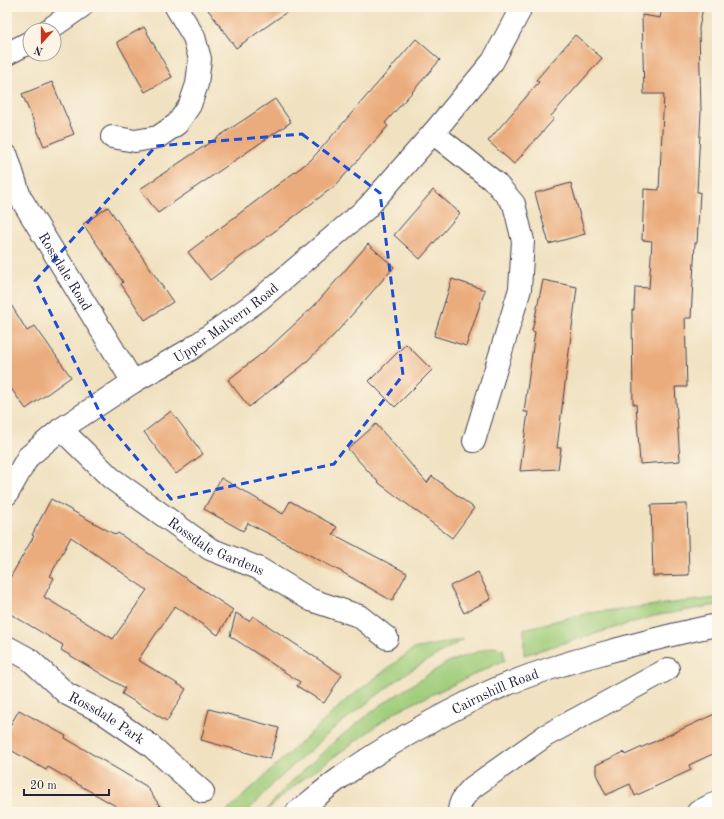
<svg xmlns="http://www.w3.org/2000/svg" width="724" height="819" font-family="'Old Standard TT',serif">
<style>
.green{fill:#a0cd7b;stroke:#61785b}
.building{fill:#ebac7d;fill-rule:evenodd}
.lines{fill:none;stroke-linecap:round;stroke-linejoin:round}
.minor-casing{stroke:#413f4f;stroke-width:24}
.minor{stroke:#fff;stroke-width:22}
.marked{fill:none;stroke:#1d4ed8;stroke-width:3;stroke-dasharray:8 5;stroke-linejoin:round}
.labels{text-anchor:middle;stroke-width:3.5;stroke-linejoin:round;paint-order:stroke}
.street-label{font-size:14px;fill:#22223b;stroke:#fcf5e5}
</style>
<rect width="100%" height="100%" fill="#fcf5e5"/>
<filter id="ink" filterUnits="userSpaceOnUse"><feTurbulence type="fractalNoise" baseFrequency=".025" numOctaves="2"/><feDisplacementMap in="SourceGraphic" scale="8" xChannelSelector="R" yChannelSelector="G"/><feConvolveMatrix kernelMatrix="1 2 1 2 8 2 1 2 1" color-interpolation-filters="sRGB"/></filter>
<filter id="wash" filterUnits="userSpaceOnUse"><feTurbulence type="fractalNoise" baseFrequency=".012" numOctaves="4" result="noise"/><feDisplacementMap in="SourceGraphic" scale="16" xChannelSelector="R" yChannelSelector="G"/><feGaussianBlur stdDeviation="0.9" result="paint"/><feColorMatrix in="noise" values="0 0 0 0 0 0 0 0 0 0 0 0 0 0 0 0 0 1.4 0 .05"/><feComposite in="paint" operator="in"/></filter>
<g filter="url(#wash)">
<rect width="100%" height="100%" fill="#f0e1c0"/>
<g class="green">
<path d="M717,598v7l-63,11 -130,39v-26l64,-16z"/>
<path d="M464,639l-56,33 -70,53 -65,59 -26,28h-21l118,-110 69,-53z"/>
<path d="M492,647l11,2 2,11 -108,51 -98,71 -34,30 20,-24 51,-48 45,-35 67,-43z"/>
</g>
<g id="blocks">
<g class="building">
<path d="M206,7h88l-58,41z"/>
<path d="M662,7h41l-4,21 2,84 -4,80h3l-3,51h-2l-4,75h-6l2,69h-12l5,74 -40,3 -4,-60h-3l-1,-94h2l1,-23 14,1 3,-47 -10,-1 2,-51 15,1 5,-96h-20l-2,-79 18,3z"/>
<path d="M144,27l28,50 -27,15 -28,-50z"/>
<path d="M575,35l27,23 -51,58 3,3 -40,45 -26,-23 51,-59 -3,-2z"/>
<path d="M416,39l24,21 -55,63 3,3 -52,59 -126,95 -22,-28 123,-92z"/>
<path d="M52,82l22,52 -30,12 -22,-52z"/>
<path d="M275,99l16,23 -133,91 -18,-24z"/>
<path d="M571,183l14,51 -36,10 -14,-51z"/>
<path d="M433,190l27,23 -40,46 -26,-24z"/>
<path d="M108,207l65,95 -28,18 -24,-36 2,-2 -40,-58z"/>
<path d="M368,244l26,23 -60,68 -32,31 -53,41 -21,-27 42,-33 44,-41z"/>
<path d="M452,279l33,11 -19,56 -32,-10z"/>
<path d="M543,280l34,7 -20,161h4l-3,21 -38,2 8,-59h-4l11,-80 -3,-1z"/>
<path d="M7,298l20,33 8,-5 36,51 -45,32 -19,-26z"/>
<path d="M406,344l26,26 -37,37 -26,-26z"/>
<path d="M171,411l32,43 -27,20 -32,-42z"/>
<path d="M376,424l51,59 5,-7 42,32 -22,30 -73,-55 -31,-34z"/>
<path d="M221,478l62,36 7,-13 47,26 -4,7 74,39 -15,28 -50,-29 -94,-49 -5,8 -39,-22z"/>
<path d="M51,499l65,36 2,-2 115,77 -15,25 -43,-29 -37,54 48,29 -19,32 -45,-27 3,-6 -64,-38 2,-5 -56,-33v-29l27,-47 -2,-1zM71,537l76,53 -34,49 -69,-42 10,-19 -4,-2z"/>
<path d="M687,504l2,71 -36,1 -2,-71z"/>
<path d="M478,572l13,27 -27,14 -14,-27z"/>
<path d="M236,613l13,8 4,-5 89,59 -18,28 -27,-17 3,-4 -70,-46z"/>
<path d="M209,709l70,19 -9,31 -69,-19z"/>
<path d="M19,710l47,26 -1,2 81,48 18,26h-38l-78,-45 -2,3 -39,-22v-17z"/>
<path d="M717,713v39l-28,13 2,5 -56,26 -5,-12 -24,11 -10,-21v-9l28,-13 1,3z"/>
</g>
</g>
</g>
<g filter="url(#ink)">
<use href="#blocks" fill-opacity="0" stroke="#413f4f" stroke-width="1"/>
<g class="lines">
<defs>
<g id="minor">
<path d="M48,30l33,-23"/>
<path d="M7,54l23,-12"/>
<path d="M433,133l63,50 18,21 9,37 -3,48 -46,152"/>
<path d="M112,137l23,4 23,-4 19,-13 13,-19 7,-21 3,-25 -6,-22 -18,-30"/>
<path id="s1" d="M7,156l13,41 113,185"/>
<path id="s2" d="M61,429l50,49 99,71 48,19 53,32 48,16 28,22"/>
<path id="s3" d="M7,494l21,-37 33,-28 72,-47 58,-33 69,-50 107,-91 66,-75 60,-72 26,-49"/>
<path id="s4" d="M7,647l22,12 38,35 35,18 48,33 53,47"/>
<path id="s5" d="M297,812c14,-11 28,-23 43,-34 46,-33 97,-61 149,-86 35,-16 73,-28 111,-38 39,-11 77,-21 117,-29"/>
<path d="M459,812c0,-11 7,-18 14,-25l72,-51 123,-67"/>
<path d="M698,812l19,-10"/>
</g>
</defs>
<use href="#minor" class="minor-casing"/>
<use href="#minor" class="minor"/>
</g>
</g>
<path class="marked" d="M302,134l78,59 23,182 -69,89 -163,35 -69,-82 -67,-136 121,-135z"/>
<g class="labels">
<g class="street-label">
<text dy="5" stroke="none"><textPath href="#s1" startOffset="130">Rossdale Road</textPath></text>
<text dy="5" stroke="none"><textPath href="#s3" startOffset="282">Upper Malvern Road</textPath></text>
<text dy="5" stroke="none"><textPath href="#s2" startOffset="196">Rossdale Gardens</textPath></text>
<text dy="5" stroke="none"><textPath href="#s5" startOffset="233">Cairnshill Road</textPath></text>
<text dy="5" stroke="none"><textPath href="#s4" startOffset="123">Rossdale Park</textPath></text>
</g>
</g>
<rect width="724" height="819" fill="none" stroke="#fcf5e5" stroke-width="24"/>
<g transform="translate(42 42) rotate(201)"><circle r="19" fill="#fcf5e5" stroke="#a5a1a1"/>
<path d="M0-3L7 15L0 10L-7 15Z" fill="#c8321e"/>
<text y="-6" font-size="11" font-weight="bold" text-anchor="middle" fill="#22223b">N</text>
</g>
<path d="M24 789v6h85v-6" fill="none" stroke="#22223b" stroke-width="2"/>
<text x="30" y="789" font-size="12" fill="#22223b" stroke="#fcf5e5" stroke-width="3" paint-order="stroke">20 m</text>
</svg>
